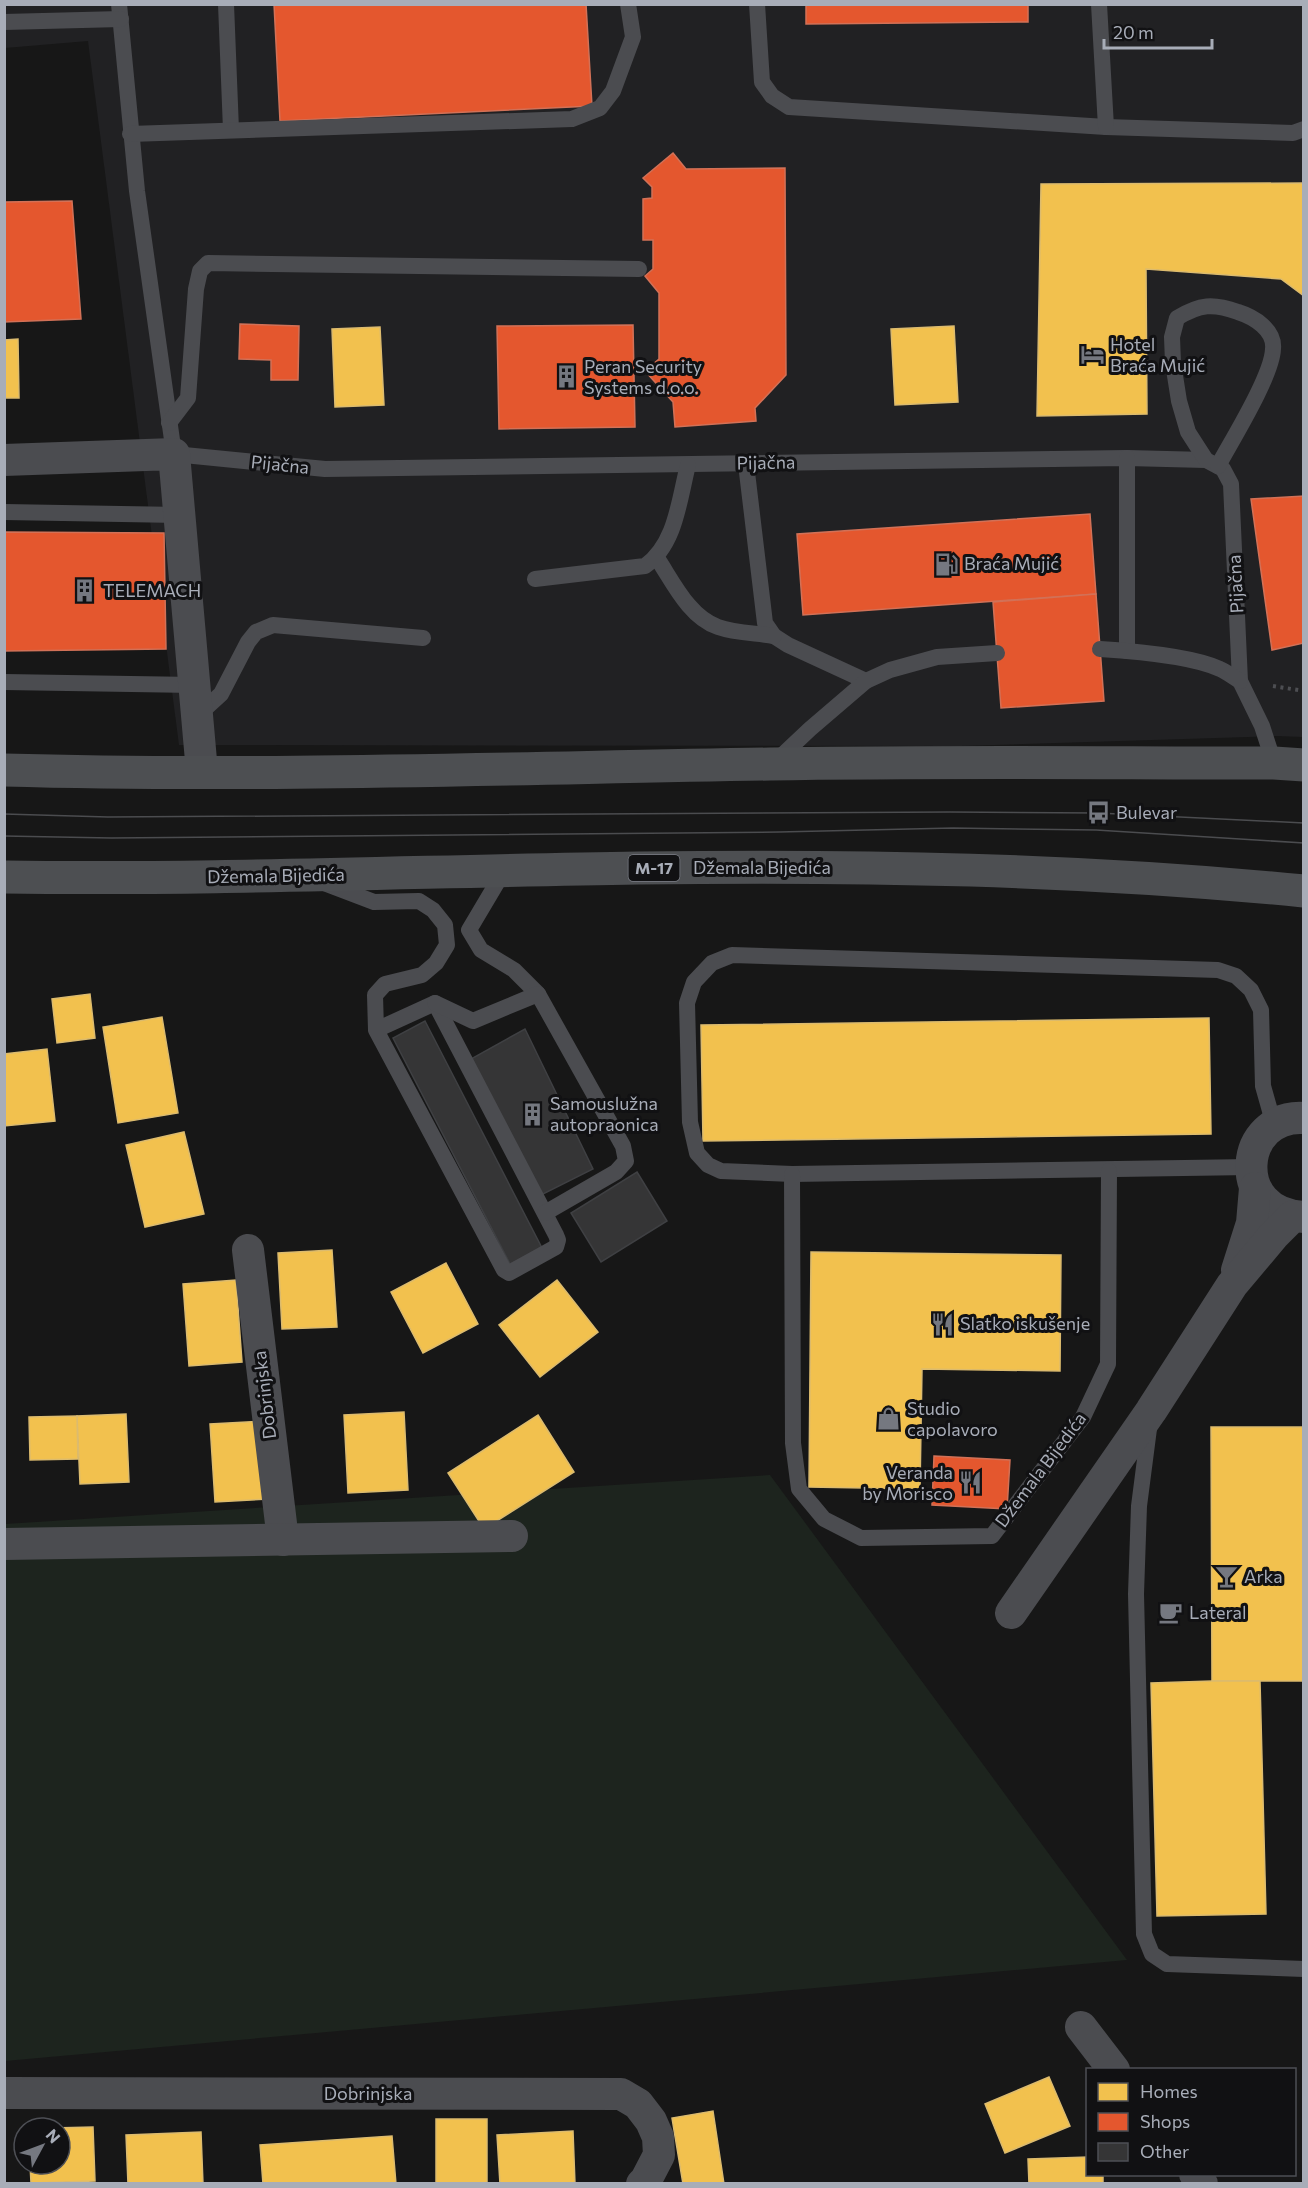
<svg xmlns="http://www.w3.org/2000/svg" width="1308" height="2188" font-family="Commissioner,sans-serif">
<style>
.built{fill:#212123}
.green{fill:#1d241e}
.homes{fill:#f2c14e;stroke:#dcbb6e;stroke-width:1.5}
.shops{fill:#e4572e;stroke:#d27157;stroke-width:1.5}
.building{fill:#353536;stroke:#3f4043;stroke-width:1.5}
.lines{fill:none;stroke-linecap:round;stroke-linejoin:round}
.path{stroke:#4d4e52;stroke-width:4;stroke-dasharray:3 4.5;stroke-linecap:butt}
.lane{stroke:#4b4c50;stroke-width:16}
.street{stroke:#4b4c50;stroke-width:32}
.primary{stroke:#4d4f52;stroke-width:33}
.tram{stroke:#4b4c4f;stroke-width:1.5}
.labels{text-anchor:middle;stroke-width:6;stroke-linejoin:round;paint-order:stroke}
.shield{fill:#111113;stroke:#7b7e86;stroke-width:1.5}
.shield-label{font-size:16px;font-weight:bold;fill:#a8adb8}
.poi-label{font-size:18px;fill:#a8adb8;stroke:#111113;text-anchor:start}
.street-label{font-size:18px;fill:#a8adb8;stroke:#111113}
</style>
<rect width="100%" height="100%" fill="#171717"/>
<path class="built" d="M5,4l1298,1v732l-26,-1 -316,10 -782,-1 -91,-704 -83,7z"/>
<path class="green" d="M770,1475l357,485 -1122,101v-537z"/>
<g class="homes">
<path d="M1304,183v113l-23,-17 -135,-10 1,145 -110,2 4,-232z"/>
<path d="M954,326l4,76 -63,3 -4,-76z"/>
<path d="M380,327l4,78 -49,2 -3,-78z"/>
<path d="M18,339l1,59h-15v-58z"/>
<path d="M90,994l5,44 -38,5 -5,-44z"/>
<path d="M162,1017l16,96 -60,10 -15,-96z"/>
<path d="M1209,1018l2,116 -508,7 -2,-116z"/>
<path d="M47,1049l8,72 -51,5v-72z"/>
<path d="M184,1132l20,82 -59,13 -19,-82z"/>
<path d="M332,1250l5,77 -55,2 -4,-76z"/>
<path d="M811,1252l250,3 -1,116 -138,-2 -2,120 -111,-2z"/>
<path d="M446,1263l32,61 -55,29 -32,-61z"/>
<path d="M236,1280l6,82 -53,4 -6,-82z"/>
<path d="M557,1280l41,52 -58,45 -41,-52z"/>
<path d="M404,1412l4,78 -60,3 -4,-78z"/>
<path d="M126,1414l3,68 -49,2 -3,-68z"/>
<path d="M538,1415l36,57 -90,57 -36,-56z"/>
<path d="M77,1416l1,43 -48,1 -1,-43z"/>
<path d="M264,1421l4,78 -53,3 -5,-78z"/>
<path d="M1211,1427h93v254h-92z"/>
<path d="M1212,1681h48l6,233 -109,2 -6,-233z"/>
<path d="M1049,2077l21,49 -65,27 -20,-49z"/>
<path d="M713,2111l11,73h-41l-11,-66z"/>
<rect x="436" y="2119" width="51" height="65"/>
<path d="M93,2127l2,54 -64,2 -1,-19h30v-36h-9z"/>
<path d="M573,2131l2,53h-75l-3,-49z"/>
<path d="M201,2132l2,52h-75l-2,-49z"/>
<path d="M392,2136l4,48h-133l-3,-39z"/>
<path d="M1088,2157v17h15v10h-74l-1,-25z"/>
</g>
<g class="shops">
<path d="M274,4h312l6,102 -312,15z"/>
<path d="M806,4h222v18l-222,2z"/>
<path d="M673,153l13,16 99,-1 1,207 -31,33 1,13 -81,6 -2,-25 -28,-31 14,-12v-66l-14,-17 8,-7v-29h-10v-41l9,-1v-11l-9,-9z"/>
<path d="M72,201l9,118 -77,3v-120z"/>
<path d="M240,324l59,2 -1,54h-27v-20l-32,-1z"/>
<path d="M633,325l2,102 -136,2 -2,-103z"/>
<path d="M1304,496v147l-32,7 -21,-151z"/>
<path d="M1090,514l6,80 -293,21 -6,-81z"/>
<path d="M4,532l160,1 2,116 -162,2z"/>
<path d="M1096,594l8,107 -103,7 -8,-106z"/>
<path d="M934,1456l76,4 -3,49 -75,-4z"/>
</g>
<g class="building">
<path d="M425,1021l117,227 -32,16 -117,-226z"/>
<path d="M525,1029l68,140 -54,27 -68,-137z"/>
<path d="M637,1172l30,49 -66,41 -30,-49z"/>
</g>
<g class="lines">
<path class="path" d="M1273,686l31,5"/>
<g class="lane">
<path d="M119,4l18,187 37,263 151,15 802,-11 79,2 17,9 8,15 9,197 22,45 12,37"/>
<path d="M226,4l5,126"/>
<path d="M757,4l5,78 10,14 17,11 317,20 187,6 11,-4"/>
<path d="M1099,4l7,123"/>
<path d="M4,22l117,-3"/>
<path d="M130,134l442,-15 28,-11 13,-17 20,-54 -5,-33"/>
<path d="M169,423l19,-25 8,-109 4,-18 8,-8 431,6"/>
<path d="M1127,458v193"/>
<path d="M1206,460l-18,-28 -9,-31 -6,-38 -1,-26 5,-19c23,-14 36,-15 61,-6 16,5 37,18 35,37 -1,27 -41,91 -55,117"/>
<path d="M746,464l19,159 9,13 14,9 78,36"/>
<path d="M4,512l176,3"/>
<path d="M657,558c16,24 32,59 61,69 17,6 38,6 56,9"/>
<path d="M535,579l110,-13c31,-22 34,-66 43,-101"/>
<path d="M1100,649c31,2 92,7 120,20 7,3 13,8 20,12"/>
<path d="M4,682l191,3"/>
<path d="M197,716l24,-22 27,-52 8,-10 17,-7 150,13"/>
<path d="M775,762l35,-33 56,-48 24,-11 47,-13 60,-4"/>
<path d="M504,871l-35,59 12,20 33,20 24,24"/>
<path d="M324,883l50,19 45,-1 14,9 12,15 2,20 -11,18 -14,12 -37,9 -10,11 1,35 128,240 5,3 47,-26 2,-7 -2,-5 -121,-232 -59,27"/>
<path d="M435,1003l38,18 65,-27 85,152 3,15 -10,11 -71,41"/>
<path d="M1251,1167l-459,7 -71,-3 -13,-6 -11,-12 -7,-31 -3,-119 7,-21 18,-19 20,-8 486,15 18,6 15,14 10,20 2,76 11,39"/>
<path d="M792,1174l1,269 6,46 25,30 37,19 131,-2 91,-119 25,-53 1,-193"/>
<path d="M1150,1421l-11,85 -3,88 8,340 8,20 15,10 137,5"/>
</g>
<g class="street">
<path d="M4,460l170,-6 28,318"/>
<path d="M1304,1118c-65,-4 -75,95 0,99"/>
<path d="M248,1250l35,290"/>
<path d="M1237,1270l15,-47 3,-35"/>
<path d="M4,1544l508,-8"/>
<path d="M1011,1613l140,-202 81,-126 42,-50 19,-19"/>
<path d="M1081,2027l33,43"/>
<path d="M4,2093l617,1 17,10 13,17 7,16 1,18 -13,25 -4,4"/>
<path d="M1195,2174l7,10"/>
</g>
<g class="primary">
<path d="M4,770c256,7 511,-2 766,-6 168,-3 336,-1 504,-1l30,2"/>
<path d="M4,877c212,3 423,-6 634,-9 222,-3 444,1 666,23"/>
</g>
<g class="tram">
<path d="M4,814l104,3 842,-5 148,1 206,10"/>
<path d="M4,836l107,2 668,-6 174,-4 143,2 208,13"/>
</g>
</g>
<defs>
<symbol id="hotel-bare" viewBox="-9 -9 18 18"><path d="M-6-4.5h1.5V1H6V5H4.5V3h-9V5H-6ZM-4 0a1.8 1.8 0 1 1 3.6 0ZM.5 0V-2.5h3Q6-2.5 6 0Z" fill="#757880" stroke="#111113" stroke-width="2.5" paint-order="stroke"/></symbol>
<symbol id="building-bare" viewBox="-9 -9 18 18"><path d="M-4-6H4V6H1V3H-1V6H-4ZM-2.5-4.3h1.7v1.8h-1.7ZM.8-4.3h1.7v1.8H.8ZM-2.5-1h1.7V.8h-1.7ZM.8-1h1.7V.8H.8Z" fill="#757880" stroke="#111113" stroke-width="2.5" paint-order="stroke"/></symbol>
<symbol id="fuel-bare" viewBox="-9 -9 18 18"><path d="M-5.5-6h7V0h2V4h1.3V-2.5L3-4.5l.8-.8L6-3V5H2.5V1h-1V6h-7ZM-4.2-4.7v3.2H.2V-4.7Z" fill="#757880" stroke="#111113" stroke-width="2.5" paint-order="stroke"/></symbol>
<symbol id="bus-bare" viewBox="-9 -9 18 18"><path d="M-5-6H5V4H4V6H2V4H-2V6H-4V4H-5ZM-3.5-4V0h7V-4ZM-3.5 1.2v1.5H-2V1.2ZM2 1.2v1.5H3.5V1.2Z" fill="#757880" stroke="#111113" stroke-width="2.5" paint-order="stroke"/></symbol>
<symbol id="restaurant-bare" viewBox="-9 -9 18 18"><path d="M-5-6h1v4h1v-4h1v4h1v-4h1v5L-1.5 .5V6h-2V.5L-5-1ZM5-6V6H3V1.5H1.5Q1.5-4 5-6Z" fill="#757880" stroke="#111113" stroke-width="2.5" paint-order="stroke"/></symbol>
<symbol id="shop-bare" viewBox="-9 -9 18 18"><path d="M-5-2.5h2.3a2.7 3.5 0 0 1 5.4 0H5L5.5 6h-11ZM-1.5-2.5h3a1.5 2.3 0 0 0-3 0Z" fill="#757880" stroke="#111113" stroke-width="2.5" paint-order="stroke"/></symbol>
<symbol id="bar-bare" viewBox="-9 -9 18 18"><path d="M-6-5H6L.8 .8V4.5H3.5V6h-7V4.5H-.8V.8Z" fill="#757880" stroke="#111113" stroke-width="2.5" paint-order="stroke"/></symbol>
<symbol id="cafe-bare" viewBox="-9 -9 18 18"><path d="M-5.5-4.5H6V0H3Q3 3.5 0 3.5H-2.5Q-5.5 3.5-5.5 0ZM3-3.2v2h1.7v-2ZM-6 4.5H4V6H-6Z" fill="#757880" stroke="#111113" stroke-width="2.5" paint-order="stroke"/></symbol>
</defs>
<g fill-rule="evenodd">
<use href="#hotel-bare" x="1076" y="338" width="33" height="33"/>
<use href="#building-bare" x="550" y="360" width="33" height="33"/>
<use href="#fuel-bare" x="930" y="548" width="33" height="33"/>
<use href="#building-bare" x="68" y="574" width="33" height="33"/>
<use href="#bus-bare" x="1082" y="796" width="33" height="33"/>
<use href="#building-bare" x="516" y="1098" width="33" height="33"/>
<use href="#restaurant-bare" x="926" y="1308" width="33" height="33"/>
<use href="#shop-bare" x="872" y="1402" width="33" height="33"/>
<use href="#restaurant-bare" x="954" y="1466" width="33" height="33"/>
<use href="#bar-bare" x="1210" y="1560" width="33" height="33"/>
<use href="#cafe-bare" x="1154" y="1596" width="33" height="33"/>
</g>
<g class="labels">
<rect class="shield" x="628.5" y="855" width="51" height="26" rx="4.5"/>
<g class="shield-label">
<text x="654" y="874">M-17</text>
</g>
<g class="poi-label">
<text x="1110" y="351">Hotel<tspan x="1110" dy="21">Braća Mujić</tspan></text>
<text x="584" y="373">Peran Security<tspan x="584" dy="21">Systems d.o.o.</tspan></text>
<text x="964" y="570">Braća Mujić</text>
<text x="103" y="597">TELEMACH</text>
<text x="1116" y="819">Bulevar</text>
<text x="550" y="1110">Samouslužna<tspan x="550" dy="21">autopraonica</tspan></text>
<text x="960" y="1330">Slatko iskušenje</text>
<text x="907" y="1415">Studio<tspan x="907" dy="21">capolavoro</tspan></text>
<text x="953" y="1479" text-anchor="end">Veranda<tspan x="953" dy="21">by Morisco</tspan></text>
<text x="1244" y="1583">Arka</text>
<text x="1189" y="1619">Lateral</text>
</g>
<g class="street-label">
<text transform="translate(766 463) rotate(-1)" y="6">Pijačna</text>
<text transform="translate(280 465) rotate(6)" y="6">Pijačna</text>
<text transform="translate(1236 584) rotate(-93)" y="6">Pijačna</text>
<text x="762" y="874">Džemala Bijedića</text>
<text transform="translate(276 876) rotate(-1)" y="6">Džemala Bijedića</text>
<text transform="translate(265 1395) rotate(-97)" y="6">Dobrinjska</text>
<text transform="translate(1041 1470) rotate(-53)" y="6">Džemala Bijedića</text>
<text x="368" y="2100">Dobrinjska</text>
</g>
</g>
<rect width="1308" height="2188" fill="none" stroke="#a8adb8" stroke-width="12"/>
<rect x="1086" y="2068" width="210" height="108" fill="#111113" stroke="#4d4f55" stroke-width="1.5"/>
<rect x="1098" y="2083" width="30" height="18" fill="#f2c14e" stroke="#4d4f55" stroke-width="1.5"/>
<text x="1140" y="2098" font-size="18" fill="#a8adb8">Homes</text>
<rect x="1098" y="2113" width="30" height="18" fill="#e4572e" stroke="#4d4f55" stroke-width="1.5"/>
<text x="1140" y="2128" font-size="18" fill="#a8adb8">Shops</text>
<rect x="1098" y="2143" width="30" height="18" fill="#353536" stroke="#4d4f55" stroke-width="1.5"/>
<text x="1140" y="2158" font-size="18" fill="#a8adb8">Other</text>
<g transform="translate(42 2146) rotate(49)"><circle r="28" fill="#111113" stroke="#4d4f55" stroke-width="1.5"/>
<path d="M0-4.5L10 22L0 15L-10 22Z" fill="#757880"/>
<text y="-9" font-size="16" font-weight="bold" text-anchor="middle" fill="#a8adb8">N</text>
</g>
<path d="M1104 39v9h108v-9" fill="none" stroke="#a8adb8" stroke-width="3"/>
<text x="1113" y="39" font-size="18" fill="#a8adb8" stroke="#111113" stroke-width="4.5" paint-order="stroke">20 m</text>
</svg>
